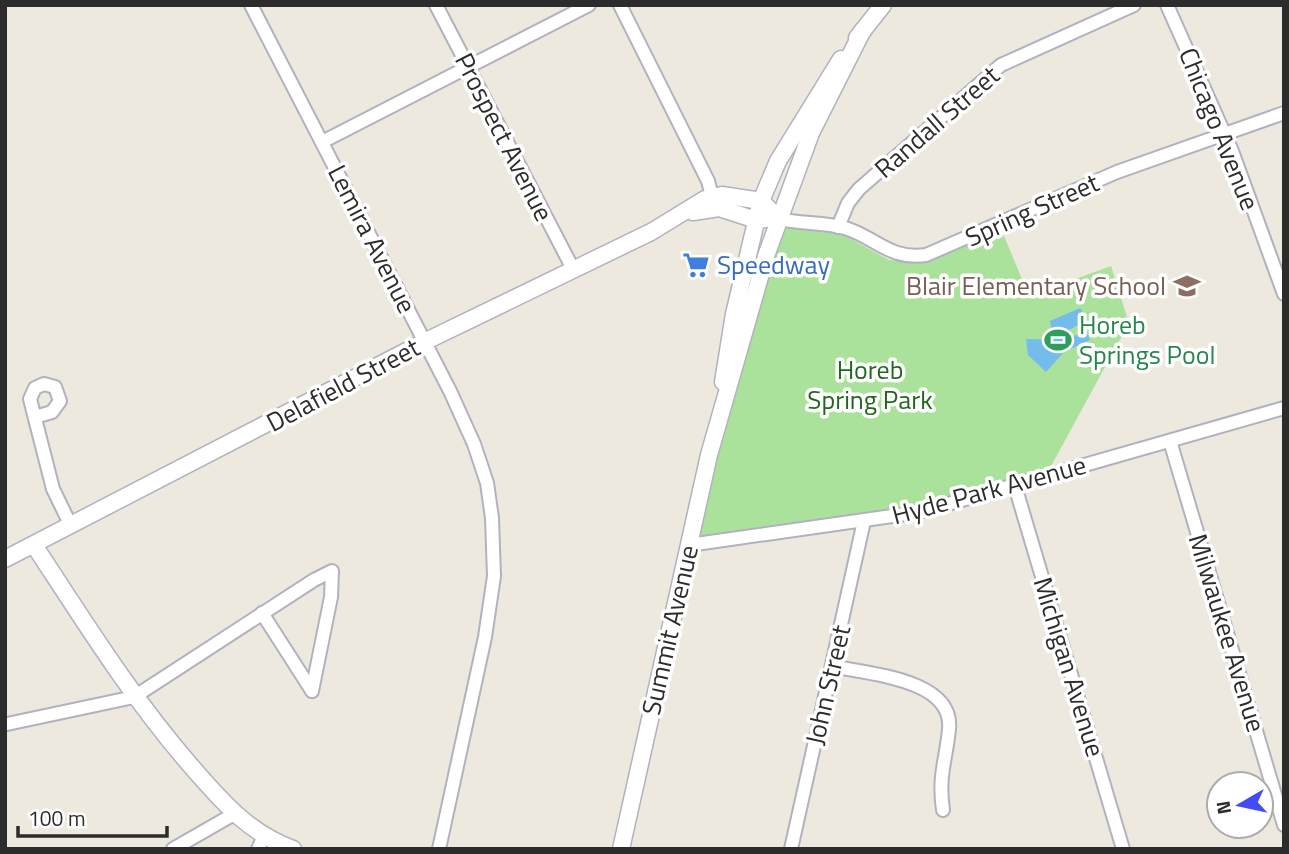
<svg xmlns="http://www.w3.org/2000/svg" width="1289" height="854" font-family="'Titillium Web',sans-serif">
<style>
.green{fill:#aae29c}
.water{fill:#74bcec}
.lines{fill:none;stroke-linecap:round;stroke-linejoin:round}
.street-casing{stroke:#b2b2bf;stroke-width:16}
.secondary-casing{stroke:#b2b2bf;stroke-width:19}
.street{stroke:#fff;stroke-width:12}
.secondary{stroke:#fff;stroke-width:16}
.labels{text-anchor:middle;stroke-width:7;stroke-linejoin:round;paint-order:stroke}
.street-label{font-size:26px;fill:#2c2c2c;stroke:#fff}
.shop-label{font-size:26px;fill:#366cbe;stroke:#fff;text-anchor:start}
.education-label{font-size:26px;fill:#785e54;stroke:#fff;text-anchor:end}
.leisure-label{font-size:26px;fill:#27864d;stroke:#fff;text-anchor:start}
.park-label{font-size:26px;fill:#21681c;stroke:#fff}
</style>
<rect width="100%" height="100%" fill="#ede9de"/>
<path class="green" d="M781,227l61,7 47,26 33,3 80,-32 27,65 82,-30 18,57 -79,145 -134,39 -217,30 16,-79z"/>
<path class="water" d="M1080,308l7,12 -18,10 3,7 14,-6 4,9 -26,12 -18,20 -18,-17 -2,-16 28,1 -4,-19z"/>
<g class="lines">
<defs>
<g id="street">
<path d="M251,5l199,386 24,53 13,39 5,35 2,58 -9,61 -46,212"/>
<path d="M436,5l137,264"/>
<path d="M620,5l88,176 4,15"/>
<path d="M1167,5l65,146 52,143"/>
<path d="M322,142l267,-137"/>
<path d="M779,219c22,5 45,3 66,9 32,10 44,32 81,27l191,-83 167,-59"/>
<path d="M838,227l10,-24 11,-14 142,-124 133,-60"/>
<path d="M35,417l17,-5 8,-11 -5,-14 -11,-3 -9,4 -5,11 23,90 18,37"/>
<path d="M1170,441l114,384"/>
<path d="M1015,486l108,363"/>
<path d="M689,545l231,-33 364,-104"/>
<path d="M262,613l50,78"/>
<path d="M832,666c36,8 122,13 117,63 -3,32 -11,46 -6,81"/>
<path d="M7,724l127,-27 180,-117 18,-9 -1,26 -19,94"/>
<path d="M173,849l61,-35"/>
<path d="M258,849l6,-13"/>
<path d="M791,849l73,-328"/>
</g>
<g id="secondary">
<path d="M857,38l26,-33"/>
<path d="M693,212l26,-4 37,12 10,-1"/>
<path d="M723,382l11,-68 27,-113 17,-40 63,-102"/>
<path d="M34,545c50,76 97,152 157,221 30,34 57,67 102,83"/>
<path d="M5,559l419,-217 227,-110 54,-33 17,-4 39,6 18,18"/>
<path d="M621,849l88,-394 57,-199 45,-123 52,-103"/>
</g>
</defs>
<use href="#street" class="street-casing"/>
<use href="#secondary" class="secondary-casing"/>
<use href="#street" class="street"/>
<use href="#secondary" class="secondary"/>
</g>
<defs>
<symbol id="supermarket-bare" viewBox="-9 -9 18 18"><path d="M-6-5.5h2.5l.6 2H6L4.5 2H-2.5L-4.4-4H-6ZM-1.5 3.2a1.3 1.3 0 1 0 .1 0ZM3 3.2a1.3 1.3 0 1 0 .1 0Z" fill="#3f7fe0" stroke="#fff" stroke-width="2.5" paint-order="stroke"/></symbol>
<symbol id="school-bare" viewBox="-9 -9 18 18"><path d="M0-5L7-2L0 1L-7-2ZM-4 1L0 2.5L4 1V4Q0 6-4 4Z" fill="#8d6e63" stroke="#fff" stroke-width="2.5" paint-order="stroke"/></symbol>
<symbol id="stadium-bare" viewBox="-9 -9 18 18"><path d="M0-5a6.5 5 0 1 0 0 10a6.5 5 0 1 0 0-10ZM-3.5-1.8h7v3.6h-7Z" fill="#2e9e5b" stroke="#fff" stroke-width="2.5" paint-order="stroke"/></symbol>
</defs>
<g fill-rule="evenodd">
<use href="#supermarket-bare" x="677" y="246" width="38" height="38"/>
<use href="#school-bare" x="1168" y="267" width="38" height="38"/>
<use href="#stadium-bare" x="1039" y="321" width="38" height="38"/>
</g>
<g class="labels">
<g class="street-label">
<text transform="translate(937 122) rotate(-41)" y="9">Randall Street</text>
<text transform="translate(1219 129) rotate(68)" y="9">Chicago Avenue</text>
<text transform="translate(504 137) rotate(63)" y="9">Prospect Avenue</text>
<text transform="translate(1032 210) rotate(-24)" y="9">Spring Street</text>
<text transform="translate(372 239) rotate(63)" y="9">Lemira Avenue</text>
<text transform="translate(343 385) rotate(-28)" y="9">Delafield Street</text>
<text transform="translate(989 490) rotate(-15)" y="9">Hyde Park Avenue</text>
<text transform="translate(670 630) rotate(-77)" y="9">Summit Avenue</text>
<text transform="translate(1227 633) rotate(73)" y="9">Milwaukee Avenue</text>
<text transform="translate(1069 667) rotate(73)" y="9">Michigan Avenue</text>
<text transform="translate(828 685) rotate(-77)" y="9">John Street</text>
</g>
<g class="shop-label">
<text x="717" y="274">Speedway</text>
</g>
<g class="education-label">
<text x="1166" y="295">Blair Elementary School</text>
</g>
<g class="leisure-label">
<text x="1079" y="334">Horeb<tspan x="1079" dy="30">Springs Pool</tspan></text>
</g>
<g class="park-label">
<text x="870" y="379">Horeb<tspan x="870" dy="30">Spring Park</tspan></text>
</g>
</g>
<rect width="1289" height="854" fill="none" stroke="#2c2c2c" stroke-width="14"/>
<g transform="translate(1240 805) rotate(261)"><circle r="33" fill="#ffffff" stroke="#ababab" stroke-width="2"/>
<path d="M0-5L12 26L0 18L-12 26Z" fill="#424bf6"/>
<text y="-10" font-size="19" font-weight="bold" text-anchor="middle" fill="#2c2c2c">N</text>
</g>
<path d="M18 826v10h149v-10" fill="none" stroke="#2c2c2c" stroke-width="3.5"/>
<text x="28" y="826" font-size="21" fill="#2c2c2c" stroke="#ffffff" stroke-width="5" paint-order="stroke">100 m</text>
</svg>
